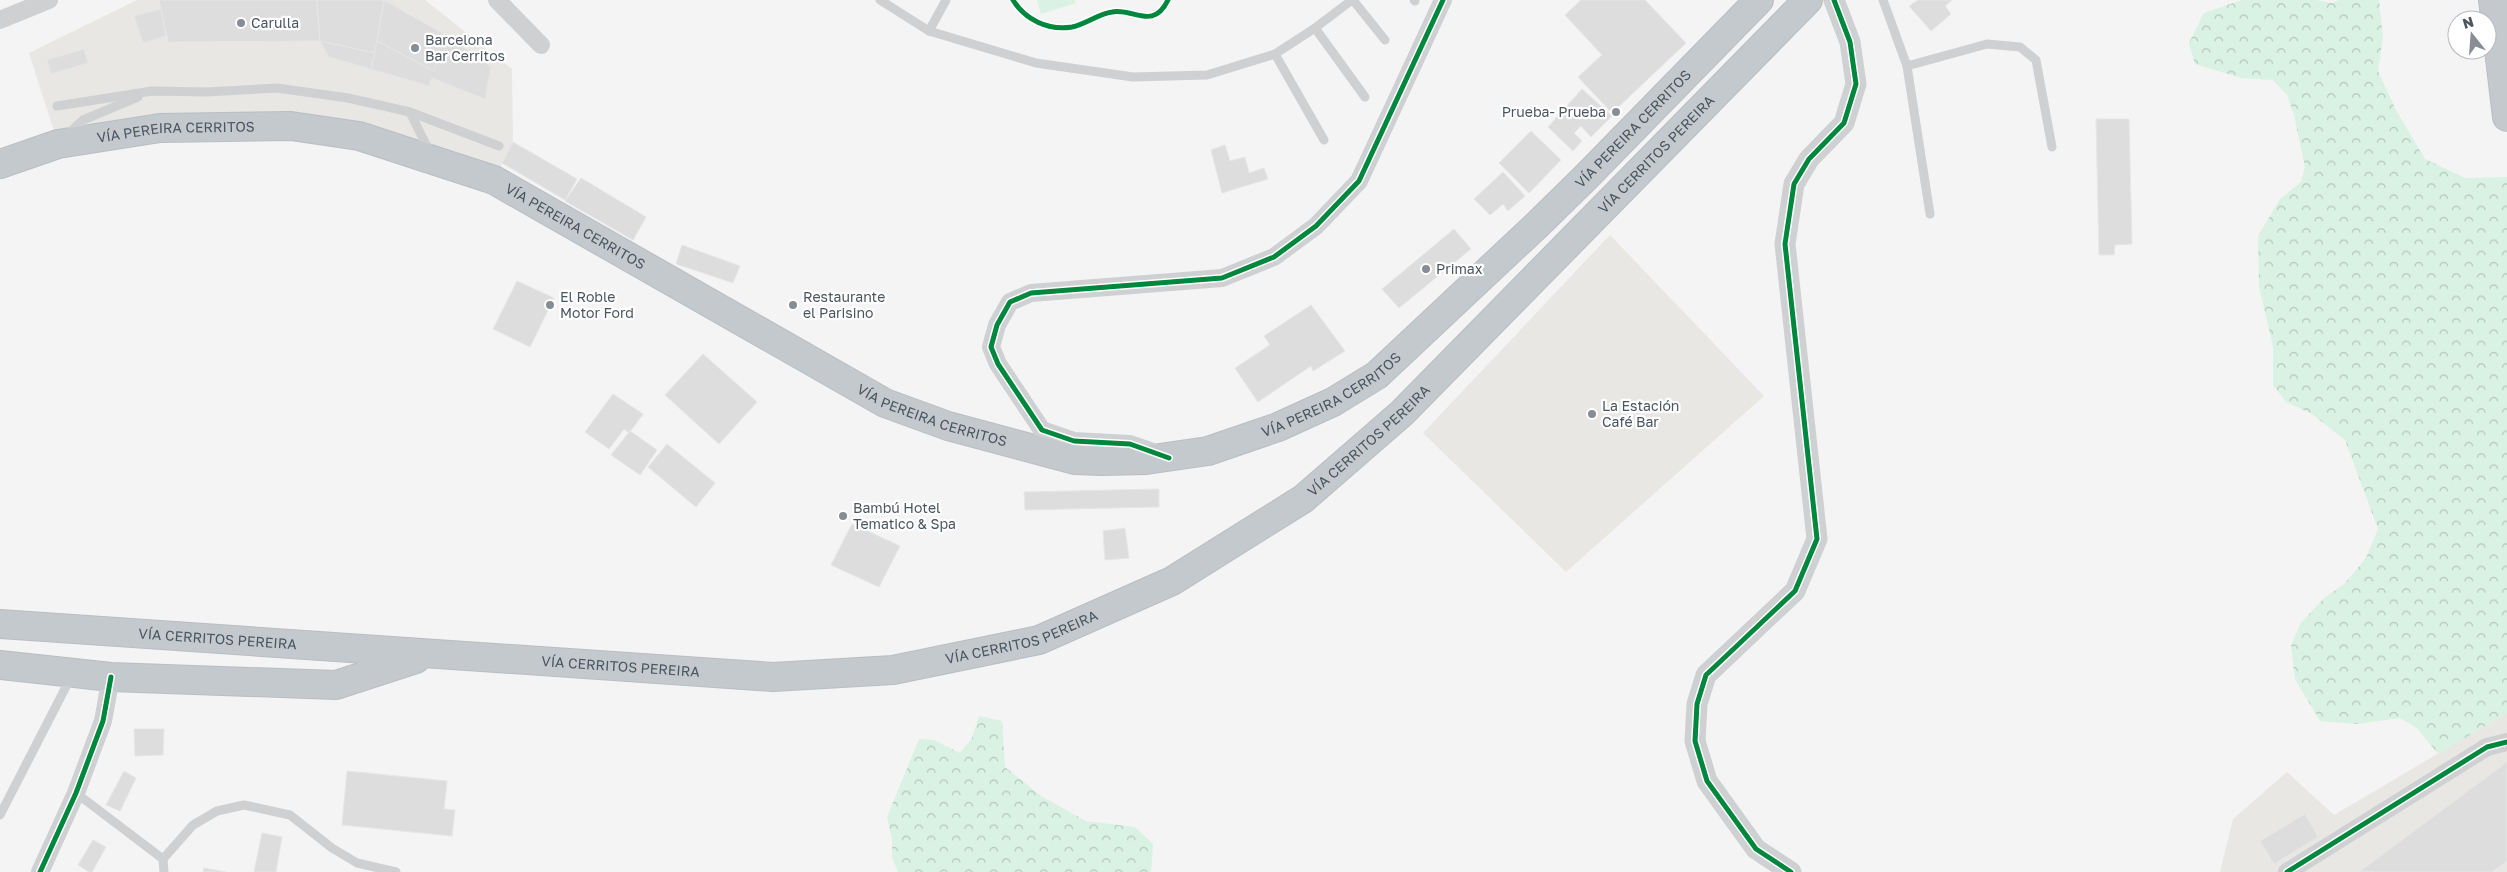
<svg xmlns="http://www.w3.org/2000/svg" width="2507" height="872" font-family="'Golos Text',sans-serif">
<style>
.commercial{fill:#e8e7e3}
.grass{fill:#d9f2e3}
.forest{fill:url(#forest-crowns)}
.building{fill:#ddddde;stroke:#e5e6e7}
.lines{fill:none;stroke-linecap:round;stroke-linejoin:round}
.trunk-casing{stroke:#b9bec3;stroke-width:30}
.service{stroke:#ced0d2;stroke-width:9}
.minor{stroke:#ced0d2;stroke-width:18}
.tertiary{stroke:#ced0d2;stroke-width:21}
.trunk{stroke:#c4c9cd;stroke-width:28}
.cycleway-casing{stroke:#fff;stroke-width:8}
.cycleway{stroke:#00873e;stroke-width:5}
.poi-dot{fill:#868d94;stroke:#fff;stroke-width:2}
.labels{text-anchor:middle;stroke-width:4.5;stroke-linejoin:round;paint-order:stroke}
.poi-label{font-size:14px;fill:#4a5661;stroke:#fff;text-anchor:start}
.street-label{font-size:14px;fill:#4a5661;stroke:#fff}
</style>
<defs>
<pattern id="forest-crowns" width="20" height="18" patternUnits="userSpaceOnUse" patternTransform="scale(1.25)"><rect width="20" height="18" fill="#d9f2e3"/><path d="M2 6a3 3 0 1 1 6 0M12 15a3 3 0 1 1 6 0" fill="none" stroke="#b2c7bb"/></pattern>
</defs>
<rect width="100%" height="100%" fill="#f4f4f4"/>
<g class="commercial">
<path d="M137,0h288l87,69 1,73 -19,38 -135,-44 -301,8 -29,-91z"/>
<path d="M1610,235l154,161 -198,176 -143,-139z"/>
<path d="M2507,713v159h-287l13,-53 54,-47 47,43z"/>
</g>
<path class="grass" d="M1037,0h38l1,3 -35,11z"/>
<g class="forest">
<path d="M2242,0h74l16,3 7,-3h40l4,36 -5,35 18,39 29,49 40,19 42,-1v536l-69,41 -21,-26 -17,-10 -44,6 -36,-3 -25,-42 -4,-33 9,-22 24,-26 20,-14 22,-26 12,-29 -33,-89 -33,-26 -26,-12 -13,-17v-39l-14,-59 -1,-51 22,-37 21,-17 4,-15 -11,-52 -7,-20 -14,-15 -32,-2 -46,-14 -6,-21 15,-30z"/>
<path d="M979,716l23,5 3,46 36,29 45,25 49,6 18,17 -2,28h-253l-6,-15v-18l-5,-22 32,-78 15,1 26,13 12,-15z"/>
</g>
<g class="building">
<path d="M159,0h158l3,41 -152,1z"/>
<path d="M317,0h67l-9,53 -55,-12z"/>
<path d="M384,0l60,34 -10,37 -57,-30z"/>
<path d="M1581,0h64l41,43 -74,70 -34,-36 24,-22 -37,-40z"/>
<path d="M1918,0h34l-7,6 6,8 -20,17 -22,-25z"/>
<path d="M161,9l5,27 -23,7 -9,-27z"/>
<path d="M444,34l47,33 -6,32 -53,-21 -3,8 -58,-17 6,-28 57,30z"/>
<path d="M320,41l55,12 -4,16 -42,-12z"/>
<path d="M84,49l4,14 -37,11 -4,-14z"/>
<path d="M1582,89l30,27 -21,21 -10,-11 -7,7 8,8 -9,10 -25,-24z"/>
<path d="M2096,119h33l3,125 -17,1 -1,10h-15z"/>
<path d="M1531,131l30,29 -32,33 -30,-30z"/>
<path d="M513,142l64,37 -12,21 -63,-37z"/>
<path d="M1225,145l5,16 15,-4 4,16 15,-5 4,11 -46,14 -11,-43z"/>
<path d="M1503,172l22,24 -17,15 -5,-7 -13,11 -16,-16z"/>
<path d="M581,178l65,39 -13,23 -68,-39z"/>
<path d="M1454,229l17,20 -72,59 -17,-19z"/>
<path d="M682,245l58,21 -7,17 -57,-19z"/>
<path d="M517,281l37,17 -24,49 -37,-18z"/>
<path d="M1311,305l34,46 -32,20 -2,-5 -53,36 -23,-34 35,-23 -6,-9z"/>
<path d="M703,354l54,48 -38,42 -54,-49z"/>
<path d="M613,394l30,20 -14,19 -5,-4 -15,20 -24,-17z"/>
<path d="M630,431l27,19 -17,25 -29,-20z"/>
<path d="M667,444l48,39 -19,24 -48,-40z"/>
<path d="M1159,489v18l-134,3 -1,-18z"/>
<path d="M852,524l48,22 -21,41 -48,-22z"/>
<path d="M1125,528l4,30 -24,2 -2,-29z"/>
<path d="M134,729h30l-1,26 -28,1z"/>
<path d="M2507,762v99l-15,11h-133z"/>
<path d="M124,771l12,7 -16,33 -14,-6z"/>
<path d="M347,771l100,10 -3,28 11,1 -3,26 -110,-11z"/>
<path d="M2305,814l13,23 -44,27 -14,-23z"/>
<path d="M262,833l20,4 -6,35h-22z"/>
<path d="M93,840l13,7 -14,25h-3l-11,-7z"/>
<path d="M204,868l22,4h-23z"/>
</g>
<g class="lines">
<defs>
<g id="trunk">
<path d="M2493,0l14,117"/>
<path id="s1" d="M0,164l58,-20 102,-16 131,-2 68,10 135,44 391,223 63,23 127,34 27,1 44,-1 62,-9 70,-24 55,-25 44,-27 160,-150 49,-48 173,-177"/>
<path id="s2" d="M0,624l773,53 120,-7 146,-30 133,-59 131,-82 99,-86 406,-413"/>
<path d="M0,665l111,12 225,8 80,-26"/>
</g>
</defs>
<use href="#trunk" class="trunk-casing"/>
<g class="service">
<path d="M880,0l49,31 107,32 97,14 74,-2 68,-21 40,-26 37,-28"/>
<path d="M1353,0l32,40"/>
<path d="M1414,0l1,1"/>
<path d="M1883,0l24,66 23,148"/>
<path d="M1315,28l50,69"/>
<path d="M929,31l17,-31"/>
<path d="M1275,54l49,86"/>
<path d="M1907,66l80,-22 33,3 16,13 16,87"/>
<path d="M57,106l95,-15 54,1 71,-4 71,10 62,14 89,34"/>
<path d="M410,112l20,41"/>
<path d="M67,135l16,-15 55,-23"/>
<path d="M76,793l87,66 1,13"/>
<path d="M0,815l71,-138"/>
<path d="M163,859l30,-34 24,-14 27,-6 46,10 42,33 25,15 39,9"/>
</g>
<g class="minor">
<path d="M497,0l44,45"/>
<path d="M0,20l49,-20"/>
<path d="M1159,454l-29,-10 -56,-3 -32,-11 -44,-66 -7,-17 6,-22 13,-23 21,-9 191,-15 52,-21 42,-31 43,-45 84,-181"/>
<path d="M40,872l36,-79 27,-72 8,-44"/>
<path d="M2287,872l200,-125 20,-5"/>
</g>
<path class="tertiary" d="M1791,872l-35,-23 -49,-68 -12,-40 2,-37 9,-29 89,-84 22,-52 -32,-295 9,-60 15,-25 35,-36 12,-39 -6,-42 -16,-42"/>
<use href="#trunk" class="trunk"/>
<defs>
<g id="cycleway">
<path d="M1013,0c12,20 36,31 59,27 14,-3 26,-13 40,-15 22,-4 41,19 56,-12"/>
<path d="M1169,458l-39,-14 -56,-3 -32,-11 -44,-66 -7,-17 6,-22 13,-23 21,-9 191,-15 52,-21 42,-31 43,-45 84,-181"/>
<path d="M40,872l36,-79 27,-72 8,-44"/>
<path d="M1791,872l-35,-23 -49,-68 -12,-40 2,-37 9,-29 89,-84 22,-52 -32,-295 9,-60 15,-25 35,-36 12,-39 -6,-42 -16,-42"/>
<path d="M2287,872l200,-125 20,-5"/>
</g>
</defs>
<use href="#cycleway" class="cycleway-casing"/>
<use href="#cycleway" class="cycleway"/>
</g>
<g class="poi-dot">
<circle cx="241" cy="23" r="5"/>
<circle cx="415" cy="48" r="5"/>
<circle cx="1616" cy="112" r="5"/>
<circle cx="1426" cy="269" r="5"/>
<circle cx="550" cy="305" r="5"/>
<circle cx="793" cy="305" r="5"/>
<circle cx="1592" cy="414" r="5"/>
<circle cx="843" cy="516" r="5"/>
</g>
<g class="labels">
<g class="poi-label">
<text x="251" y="28">Carulla</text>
<text x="425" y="45">Barcelona<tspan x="425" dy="16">Bar Cerritos</tspan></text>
<text x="1606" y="117" text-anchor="end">Prueba- Prueba</text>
<text x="1436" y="274">Primax</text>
<text x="560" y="302">El Roble<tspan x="560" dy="16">Motor Ford</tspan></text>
<text x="803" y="302">Restaurante<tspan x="803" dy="16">el Parisino</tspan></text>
<text x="1602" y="411">La Estación<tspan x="1602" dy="16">Café Bar</tspan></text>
<text x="853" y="513">Bambú Hotel<tspan x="853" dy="16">Tematico &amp; Spa</tspan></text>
</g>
<g class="street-label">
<text dy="5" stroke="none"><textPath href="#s1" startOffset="1830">VÍA PEREIRA CERRITOS</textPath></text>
<text dy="5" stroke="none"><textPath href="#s1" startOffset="180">VÍA PEREIRA CERRITOS</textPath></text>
<text dy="5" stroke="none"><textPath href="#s2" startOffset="1838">VÍA CERRITOS PEREIRA</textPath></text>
<text dy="5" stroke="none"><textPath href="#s1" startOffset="600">VÍA PEREIRA CERRITOS</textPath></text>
<text dy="5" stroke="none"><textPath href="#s1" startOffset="1425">VÍA PEREIRA CERRITOS</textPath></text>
<text dy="5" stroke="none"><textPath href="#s1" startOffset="1005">VÍA PEREIRA CERRITOS</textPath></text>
<text dy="5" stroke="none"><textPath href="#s2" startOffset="1432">VÍA CERRITOS PEREIRA</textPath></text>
<text dy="5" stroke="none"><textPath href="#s2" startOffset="1028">VÍA CERRITOS PEREIRA</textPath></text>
<text dy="5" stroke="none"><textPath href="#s2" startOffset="218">VÍA CERRITOS PEREIRA</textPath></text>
<text dy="5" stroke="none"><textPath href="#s2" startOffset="622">VÍA CERRITOS PEREIRA</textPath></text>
</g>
</g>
<g transform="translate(2472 35) rotate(343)"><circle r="24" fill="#ffffff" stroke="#b7bbc0"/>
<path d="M0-4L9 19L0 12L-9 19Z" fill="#868d94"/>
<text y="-8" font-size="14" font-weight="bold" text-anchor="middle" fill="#4a5661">N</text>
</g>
</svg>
